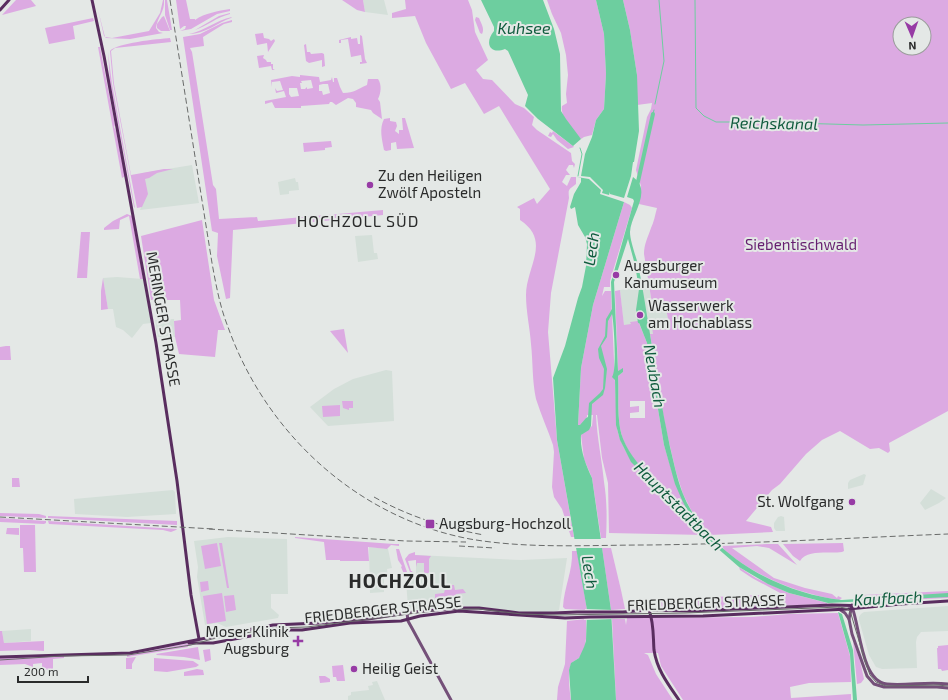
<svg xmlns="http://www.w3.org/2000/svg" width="948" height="700" font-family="'Exo 2',sans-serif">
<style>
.built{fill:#d4dfd9}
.green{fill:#dcaae2;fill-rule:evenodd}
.water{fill:#6dce9f;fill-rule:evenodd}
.pier{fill:#e4e8e6}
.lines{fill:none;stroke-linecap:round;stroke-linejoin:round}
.stream{stroke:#6dce9f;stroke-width:1}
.canal{stroke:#6dce9f;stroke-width:2.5}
.river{stroke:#6dce9f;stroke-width:4}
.secondary{stroke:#745079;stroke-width:3}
.primary{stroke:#592d5f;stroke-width:3}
.tram{stroke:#696b6a;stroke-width:1}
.rail{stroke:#696b6a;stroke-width:1;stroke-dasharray:6 3;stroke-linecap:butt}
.poi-dot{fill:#973ba5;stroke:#e4e8e6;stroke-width:1.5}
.labels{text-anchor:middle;stroke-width:4;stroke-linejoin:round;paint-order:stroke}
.poi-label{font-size:15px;fill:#2a2b2b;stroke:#e4e8e6;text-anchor:start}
.park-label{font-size:15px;fill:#661f70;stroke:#e4e8e6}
.street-label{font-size:15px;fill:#2a2b2b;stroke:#e4e8e6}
.water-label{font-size:16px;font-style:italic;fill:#105c3e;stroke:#e4e8e6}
.neighbourhood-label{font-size:16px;letter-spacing:1px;fill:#2a2b2b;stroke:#e4e8e6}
.district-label{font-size:19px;font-weight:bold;letter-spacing:1px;fill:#2a2b2b;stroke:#e4e8e6}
</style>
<rect width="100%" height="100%" fill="#e4e8e6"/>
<g class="built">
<path d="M363,0h21l4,15 -23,-3z"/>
<path d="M192,165l7,38 -59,7 6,-17 -3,-20z"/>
<path d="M295,178l1,4h2l1,8 -10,1v3l-9,1 -2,-13z"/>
<path d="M372,235l2,18h3l1,6 -20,3 -3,-26z"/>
<path d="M117,277l26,2 8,44 -8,1 -11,14 -9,-8 -7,-3 -3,-18h-5l-5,-31z"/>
<path d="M649,286l4,23 13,-1 2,11 -15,15 -27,11 -6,-55z"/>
<path d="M174,319l1,18h-17l-3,-17z"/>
<path d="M386,370l6,1 2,50 -66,5 -18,-19 24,-18 19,-10z"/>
<path d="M864,474l2,1 -3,10 -15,4v-6l2,-3z"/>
<path d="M931,489l15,9 -7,5 -14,7 -5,-7z"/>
<path d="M173,490l2,2 1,22 -49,3 -52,-3 -1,-15z"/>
<path d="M781,516l3,1 1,14h-9l-2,-3v-5l4,-6z"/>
<path d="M228,537l59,2 1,55h-17v14l8,7 -1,3 -52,9 -9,-4 -12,2 -8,-48 1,-10 -4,-26z"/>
<path d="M369,547l19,2 4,19 -5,1 1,8 -4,1v14l-14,1z"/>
<path d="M416,555l105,5 46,-2 -8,52 -4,2h-38l-33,-5 -20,-1 -33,1 -21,3 -2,-3 -2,-26 5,-5h5z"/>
<path d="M948,606v25l-27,1 -4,5 -1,5 1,26 -35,1 -6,-2 -7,-12 -10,-35v-3l2,-3 3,-2z"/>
<path d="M31,629v12l-27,2 -2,-12z"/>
<path d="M377,681l8,19h-37v-4l3,-1v-3l18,-2 -1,-4 5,-1 -1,-3z"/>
</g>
<g class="green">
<path d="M16,0h15l5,6 -34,9z"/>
<path d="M163,0h1c1,12 -7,17 -8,28l3,4 4,1 -33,6 -24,-1 -2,-2 -6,-26 7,27 7,1 37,-7 11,-18z"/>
<path d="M165,0h2l5,30h-2l-5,-15z"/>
<path d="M176,0h10l4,19h5v1c10,-7 23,-9 35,-11v2l-13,3 -26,15 -11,2 5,-2 1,-3h-2l-4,3z"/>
<path d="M342,0h21l2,12 -8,-2z"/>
<path d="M405,0h63l4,10 3,22 13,28 -12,10 7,9 9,1 23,24 9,4 10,9 -2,8 5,5 34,23 1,8 3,3 -1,4 -1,-3h-4l-3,5 4,5h-4l-4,7 5,4 4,-9h5v7c-7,6 -8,4 -7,14l-18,95 -3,39 9,108 17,97h-3l-9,-28 -8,-12 -2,-10 2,-35 -1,-7c-5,-15 -12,-30 -17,-46 -4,-18 -3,-37 -5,-55 -1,-16 -5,-32 -5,-49 0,-28 26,-54 -6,-75v-11l-3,-2 17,-9 3,6 13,-15 -51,-83 -15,8 -19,-31 -14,6 -25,-46 -11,-27 -23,2v-5l14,-4z"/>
<path d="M547,0h49l8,34 2,40 -2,35 -8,11 -4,15 -8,2 -3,2c-7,-8 -21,-21 -19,-33l5,-3 -1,-9 2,-19 -2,-20 -5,-22 -9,-19z"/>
<path d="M623,0h325v411l-59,32 1,8 -2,2 -9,-5 -9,1 -30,-18 -18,9 -16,14 -26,30 -8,6 -26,31 25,6 2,5 -63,3 -19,-25 -8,-16 -7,-22 -11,-47 -15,-91h3l-2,-14 17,-1 -2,-11 -13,2 -9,-56c0,-10 4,-17 7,-26 3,-6 4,-13 6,-20l-18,-4 2,-18 -5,-16 11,-53 4,-8 1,-6 -15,2v-30l-7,-45zM900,24h24v24h-24z"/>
<path d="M230,13v1c-13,3 -23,12 -35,16l24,-14z"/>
<path d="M164,16l6,15h-9l-4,-3v-4l5,-7z"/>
<path d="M232,17l-1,1c-14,5 -26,16 -42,16 16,-3 27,-14 43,-17z"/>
<path d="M476,17l3,1c2,5 6,11 3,16l-2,-1 -5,-13z"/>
<path d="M93,18l1,3 -21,5 2,13 -26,5 -4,-16z"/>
<path d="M232,20v2l-8,2 -21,13 1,9 -14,2 2,4 21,133 3,4 3,30 38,-2 1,4 125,-11v5l-150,15 -3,68 -4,1 -9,-43 1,-23 -6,-2 -29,-194 17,-3 22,-11z"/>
<path d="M263,33l1,5 5,1 2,2 3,-2 1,2 -7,11 -1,-9 -10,2 -2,-11z"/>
<path d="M360,35l2,1 3,23 2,4 -7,1v-2h2l-1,-7 -10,2 -3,-18 -7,1v3h-2v-3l12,-3v2l6,-1 1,6h2z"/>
<path d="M170,38l1,4 -56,6 -4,3 3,33 17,91 33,-6h9l-16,4 -8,5 -4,1 3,15 -6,13 -5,1 -24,-125 -3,-32c6,-8 48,-12 60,-13z"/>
<path d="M306,44l1,8h3l1,2 11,-1 2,1 1,12 -3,1v-7l-13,3 -3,-2 -2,-16z"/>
<path d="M98,47h2l15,78 -1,2 2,4 9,45 -3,2z"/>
<path d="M108,52l4,32 23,124 -1,-1 -24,-126z"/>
<path d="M264,55l-1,3 3,2 1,2h4v2h2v5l2,1h-3l-1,-4 -12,2 -2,-12z"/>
<path d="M300,75l19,2 1,5 11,-2 1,-3 1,5h1v-4h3l3,9 3,6c12,0 14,-4 24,-8l1,-6h10c4,6 3,14 0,20l2,3 2,17 -9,-6 -2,-3 -15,-3v-4l-3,-4 -5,-1 -12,7 -4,-3h-2l-1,2 -28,2v2h-26l-3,-6 -7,2v-3l21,-4 -2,-6 -8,2 -1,-5 2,3 6,-1 -3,-9 -8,1v5l-1,-7 21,-4 8,1zM311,80l2,8 -6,1v-2l-2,2h-4l-1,-6h2l-1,-2zM323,84h5l2,9 -7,2 -1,-4h-3v-6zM289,88h8l2,8 -8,1 -2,-3z"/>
<path d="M390,118v3l6,1 1,4 -2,5 4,3v-4h4l-1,-12h3l9,30 -17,1 -1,-7 -5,1v7l-5,1 -2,-1c-2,-11 -5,-21 0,-31z"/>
<path d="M553,131l20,15 1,1 -6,2 -11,-9 -4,-6 -2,3 -3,-1 2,-4 2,1z"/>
<path d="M331,141l1,6 -7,1v2l-21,2 -1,-9z"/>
<path d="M624,202l6,3 2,3 -22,73v6h-6l-2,9 3,-5h6l6,138c12,49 60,68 88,106l-96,-2 -1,-50 -6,-25 -5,-43h-1c1,23 6,45 8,67 3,18 3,37 2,56h-5l-9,-60 -8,-19 -3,-24 11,-9 1,-11h-6v2l-6,8h-3l3,-57 12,-63z"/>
<path d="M127,214l5,2 11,63h-3l-11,-63 -9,4 -1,9 -15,1v-2l9,-7z"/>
<path d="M202,220l12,80 11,30h-7l-3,27 -36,-3 -4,-17 -1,-16 7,-1 -1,-20h-29l-10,-64z"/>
<path d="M81,232h9l-3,46h-10z"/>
<path d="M103,278l5,31 -7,1v-19z"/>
<path d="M620,290l4,35 7,-1 -1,-2 8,-1 9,22 17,102 8,27 16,40c-24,-24 -62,-48 -68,-84 -3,-17 -1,-35 -2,-52l5,-4 -1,-3 -4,2 -3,-80zM630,401h15v17h-15v-5l9,-1v-6l-9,1z"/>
<path d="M344,329l4,24 -18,-22z"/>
<path d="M6,346h4l1,14h-11v-13z"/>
<path d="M342,401h11v7h-4v2l-6,-2z"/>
<path d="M340,405v11l-17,1 -1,-11z"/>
<path d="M12,478h7l1,9h-8z"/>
<path d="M0,513l39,1 7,2v2l-46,-2z"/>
<path d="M48,516l129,5v4l-129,-7z"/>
<path d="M0,518l46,3v2l-2,1 -44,-2z"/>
<path d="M48,521l129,8 -1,1 -5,2 -8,-2 -114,-6z"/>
<path d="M20,525h15l1,47h-12l-1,-24h-3z"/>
<path d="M7,528h12v7l-13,-1z"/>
<path d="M295,537l99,7h5v2l-8,-1 -4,4 -19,-2 1,14h-29v-1h-14l-2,-18 -29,-4z"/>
<path d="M217,543l4,23 -16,3 -4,-23z"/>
<path d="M219,543h3l7,45h-2z"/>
<path d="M843,543l1,8 -2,1c-12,2 -35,-3 -42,9l-7,-5 -10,-12z"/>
<path d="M767,544h11l19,21 -28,-17 -12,-2 -25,2 42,30 31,10 27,6 5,4 1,-2 4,2 -3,2c-36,-6 -69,-18 -99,-38 -6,-5 -15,-9 -18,-16z"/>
<path d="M602,548h9l10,42 4,19 -14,1z"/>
<path d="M396,549h3l8,23 -1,2h-2l-3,-7 1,-1 -4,-6z"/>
<path d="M572,551h5l10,59 -22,-1 -2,-2c1,-20 10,-36 9,-56z"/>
<path d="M415,552v3l16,1 -2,3v14h-5v-10h-7l-1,4v-7l-8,1 3,10h1l1,2 -3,-1 -5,-13 4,-5z"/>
<path d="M739,567l17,11 33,15 38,10v1l-141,5 -26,-1v-1l-8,-1 -4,-6 134,-6 -30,-16 -12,-8z"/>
<path d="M208,581l1,9 -8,2 -1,-10z"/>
<path d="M446,585h8l1,5 8,-1 3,4 -10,1 -1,6h-2v-4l-11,1v5h-4v-4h-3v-4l9,-1z"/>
<path d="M948,591v7l-93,4v-4l5,-4 3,1z"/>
<path d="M222,593l4,28 -19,3 -4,-28z"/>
<path d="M234,595l2,15 -10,2 -2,-16z"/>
<path d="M838,613l12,43 1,26 -42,1 -19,4 1,11 60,-4v6h-168l-22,-34 -3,-13h-14l4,2 8,19 17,26h-57l-4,-81h13l1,6 1,-7 124,-1 38,-3z"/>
<path d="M586,619c0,13 2,27 -6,38 -3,3 -8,4 -9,8 -4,7 -1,27 0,35h-14l1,-13 7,-23 2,-43z"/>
<path d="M0,631h2l2,12 40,-2v10l-15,-1 -29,1z"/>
<path d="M853,641l7,20 4,18 -3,4 -4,1z"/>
<path d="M185,644h7l-4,1v2l-61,10v-2z"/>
<path d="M948,645v25l-6,1 -1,-2h-3l-1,-21h1v-2z"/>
<path d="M198,647l2,13 -16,-3 -27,-2 -1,-1z"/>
<path d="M210,649l1,11 -6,2 -2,-12z"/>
<path d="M64,656v2l-11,1v11h-6l-1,-2 -4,-1v-4l-9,1v3l-8,-3 -25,1v-7z"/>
<path d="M136,657l-4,7v5h-6v-11z"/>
<path d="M154,658l39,3 6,4 -3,2 -29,5 -13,-1z"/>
<path d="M343,665l2,16h-8l-1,-4h-3l-1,-11z"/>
<path d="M197,669l6,1 1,5 -20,1v-4z"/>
<path d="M319,676h6l5,3v3l-10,1z"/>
</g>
<g class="water">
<path d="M481,0h62l11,29 6,25 1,57 5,8 15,20 -8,7 -35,-27 -13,-13 3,-11 -20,-44 -3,-2c-15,6 -21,-6 -11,-18v-4z"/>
<path d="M596,0h27l7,30 7,45 2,56 -5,31h-1l-2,14 -7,22 -14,-4v-2l-1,3 -7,-2 1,-3 -13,-13 -9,-1 4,-22 7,-17 4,-17 8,-11 2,-35 -2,-40z"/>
<path d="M577,177l12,2 12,11 -1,4 24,8 -31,103 -12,63 -3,57h2l6,-7 2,-1 1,-14 11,-10 3,-4 1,-20 -5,-11 -1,-9 7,-13 1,-17 6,-10 -1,-27 23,-81 -1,-2 -6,-2 6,-20c20,14 -2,37 -3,55 0,9 6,24 8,33 5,22 8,46 12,69 6,37 12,76 20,113 4,16 7,32 13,47 25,61 96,99 159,106l106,-7v4l-120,6 -39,-10 -21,-9 -29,-17 -23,-20 -30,-33 -36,-33 -19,-19 -11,-22 -4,-15 -1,-45 -3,-3c5,-6 2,-54 0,-63l-4,7 -1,16 -6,9 6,23 -2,19 -2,7 -11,9 -1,22 -2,4 -8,5c-1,16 5,30 11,43l19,132 5,90h-45l-2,-30 2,-7 8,-5 5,-11 2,-6 1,-31 -30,-170 -4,-62 12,-32 13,-48 4,-11 4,-21 1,-22 -2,-7 -7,-12 -3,-18 -4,2 -1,-2 4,-13 7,-12v-4zM628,239l7,26 4,24 -3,21 1,3h2l1,6 -2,1 9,23 17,102 11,39 7,16 6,12c-23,-20 -63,-53 -68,-84 -3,-17 -1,-35 -2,-52l5,-4v-4l-5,3 -4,-89z"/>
<path d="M838,612l4,2 11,36 4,50h-4l-3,-45z"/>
</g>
<g class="pier">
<path d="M573,539h30l1,9h-30z"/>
<path d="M585,609l28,1 1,9 -30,1z"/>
</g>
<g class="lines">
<g class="stream">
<path d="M695,0l1,108 8,8 12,6h43l104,3 85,-2"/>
<path d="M655,104l9,-43 -5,-61"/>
<path d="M653,114l1,-4"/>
<path d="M578,176l4,-22 -2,-6"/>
</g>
<path class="canal" d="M638,309l1,13"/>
<path class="river" d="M637,186l16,-72"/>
<g class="secondary">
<path d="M852,605l-3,14 3,15 15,42 7,8 10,3h53l11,1"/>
<path d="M852,607c8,19 9,75 35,77 20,2 41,-3 61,0"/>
<path d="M839,609l6,4 4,6"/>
<path d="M407,613l1,8 5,9 38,70"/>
</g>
<g class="primary">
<path d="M92,0l12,56 52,287 21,138 14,114 8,44"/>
<path d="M0,10l9,-10"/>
<path d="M649,610c5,13 4,26 5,40 3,20 14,34 25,50"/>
<path d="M189,643h24l70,-13h19l48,-7 51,-2 19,-5 39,-5 106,7 25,-1 113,-1 145,-7 53,-5 47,-3"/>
<path d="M0,657l130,-4 143,-28 46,-2 49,-4 45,-7 44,-4h22l40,5h35l23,-1h46l26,-2 41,1 142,-6 40,1"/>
</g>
<path class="tram" d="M0,660l62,-4 66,-1 63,-10 21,-6 61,-11 34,-1 141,-18h31l43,5 32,1 131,-2 155,-6 8,2 3,5 14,47 5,14 6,7 10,4 51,-1 11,1"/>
<g class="rail">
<path d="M170,0l42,263c4,22 8,44 16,64 38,107 130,191 242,212 58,10 118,6 177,6 100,-1 201,-7 301,-11"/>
<path d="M374,497c34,19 71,31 110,38"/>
<path d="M0,517l214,12"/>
<path d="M209,529l197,12 60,1"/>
<path d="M459,546l36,2"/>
</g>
</g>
<g class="poi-dot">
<circle cx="370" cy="185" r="4"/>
<circle cx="616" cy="275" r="4"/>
<circle cx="640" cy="315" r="4"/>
<circle cx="852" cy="502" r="4"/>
<rect x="425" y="519" width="10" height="10" rx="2"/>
<path d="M296 635h4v4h4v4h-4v4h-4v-4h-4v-4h4z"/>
<circle cx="354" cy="669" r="4"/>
</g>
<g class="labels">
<g class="poi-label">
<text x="378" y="181">Zu den Heiligen<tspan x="378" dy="17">Zwölf Aposteln</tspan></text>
<text x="624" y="271">Augsburger<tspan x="624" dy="17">Kanumuseum</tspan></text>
<text x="648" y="311">Wasserwerk<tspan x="648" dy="17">am Hochablass</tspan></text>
<text x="844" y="507" text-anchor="end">St. Wolfgang</text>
<text x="439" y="529">Augsburg-Hochzoll</text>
<text x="289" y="637" text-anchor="end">Moser Klinik<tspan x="289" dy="17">Augsburg</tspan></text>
<text x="362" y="674">Heilig Geist</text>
</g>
<g class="park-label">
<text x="801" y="250">Siebentischwald</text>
</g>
<g class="street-label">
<text transform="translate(163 319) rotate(80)" y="5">MERINGER STRASSE</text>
<text transform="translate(706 603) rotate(-2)" y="5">FRIEDBERGER STRASSE</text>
<text transform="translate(383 610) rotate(-6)" y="5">FRIEDBERGER STRASSE</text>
</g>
<g class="water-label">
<text x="524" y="34">Kuhsee</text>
<text transform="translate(774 123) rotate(1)" y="6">Reichskanal</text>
<text transform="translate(591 249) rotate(-82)" y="6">Lech</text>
<text transform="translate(655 376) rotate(80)" y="6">Neubach</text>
<text transform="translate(679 506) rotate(45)" y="6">Hauptstadtbach</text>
<text transform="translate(590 572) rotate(81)" y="6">Lech</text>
<text transform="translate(888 598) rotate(-3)" y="6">Kaufbach</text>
</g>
<g class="neighbourhood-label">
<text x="358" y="227">HOCHZOLL SÜD</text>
</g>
<g class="district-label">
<text x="400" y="588">HOCHZOLL</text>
</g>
</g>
<g transform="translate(912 36) rotate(178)"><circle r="19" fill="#e4e8e6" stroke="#9a9c9b"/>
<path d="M0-3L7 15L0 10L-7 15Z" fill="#973ba5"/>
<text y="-6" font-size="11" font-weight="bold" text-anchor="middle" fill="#2a2b2b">N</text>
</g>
<path d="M18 676v6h70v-6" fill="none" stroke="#2a2b2b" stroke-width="2"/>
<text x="24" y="676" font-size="12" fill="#2a2b2b" stroke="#e4e8e6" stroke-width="3" paint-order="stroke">200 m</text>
</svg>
